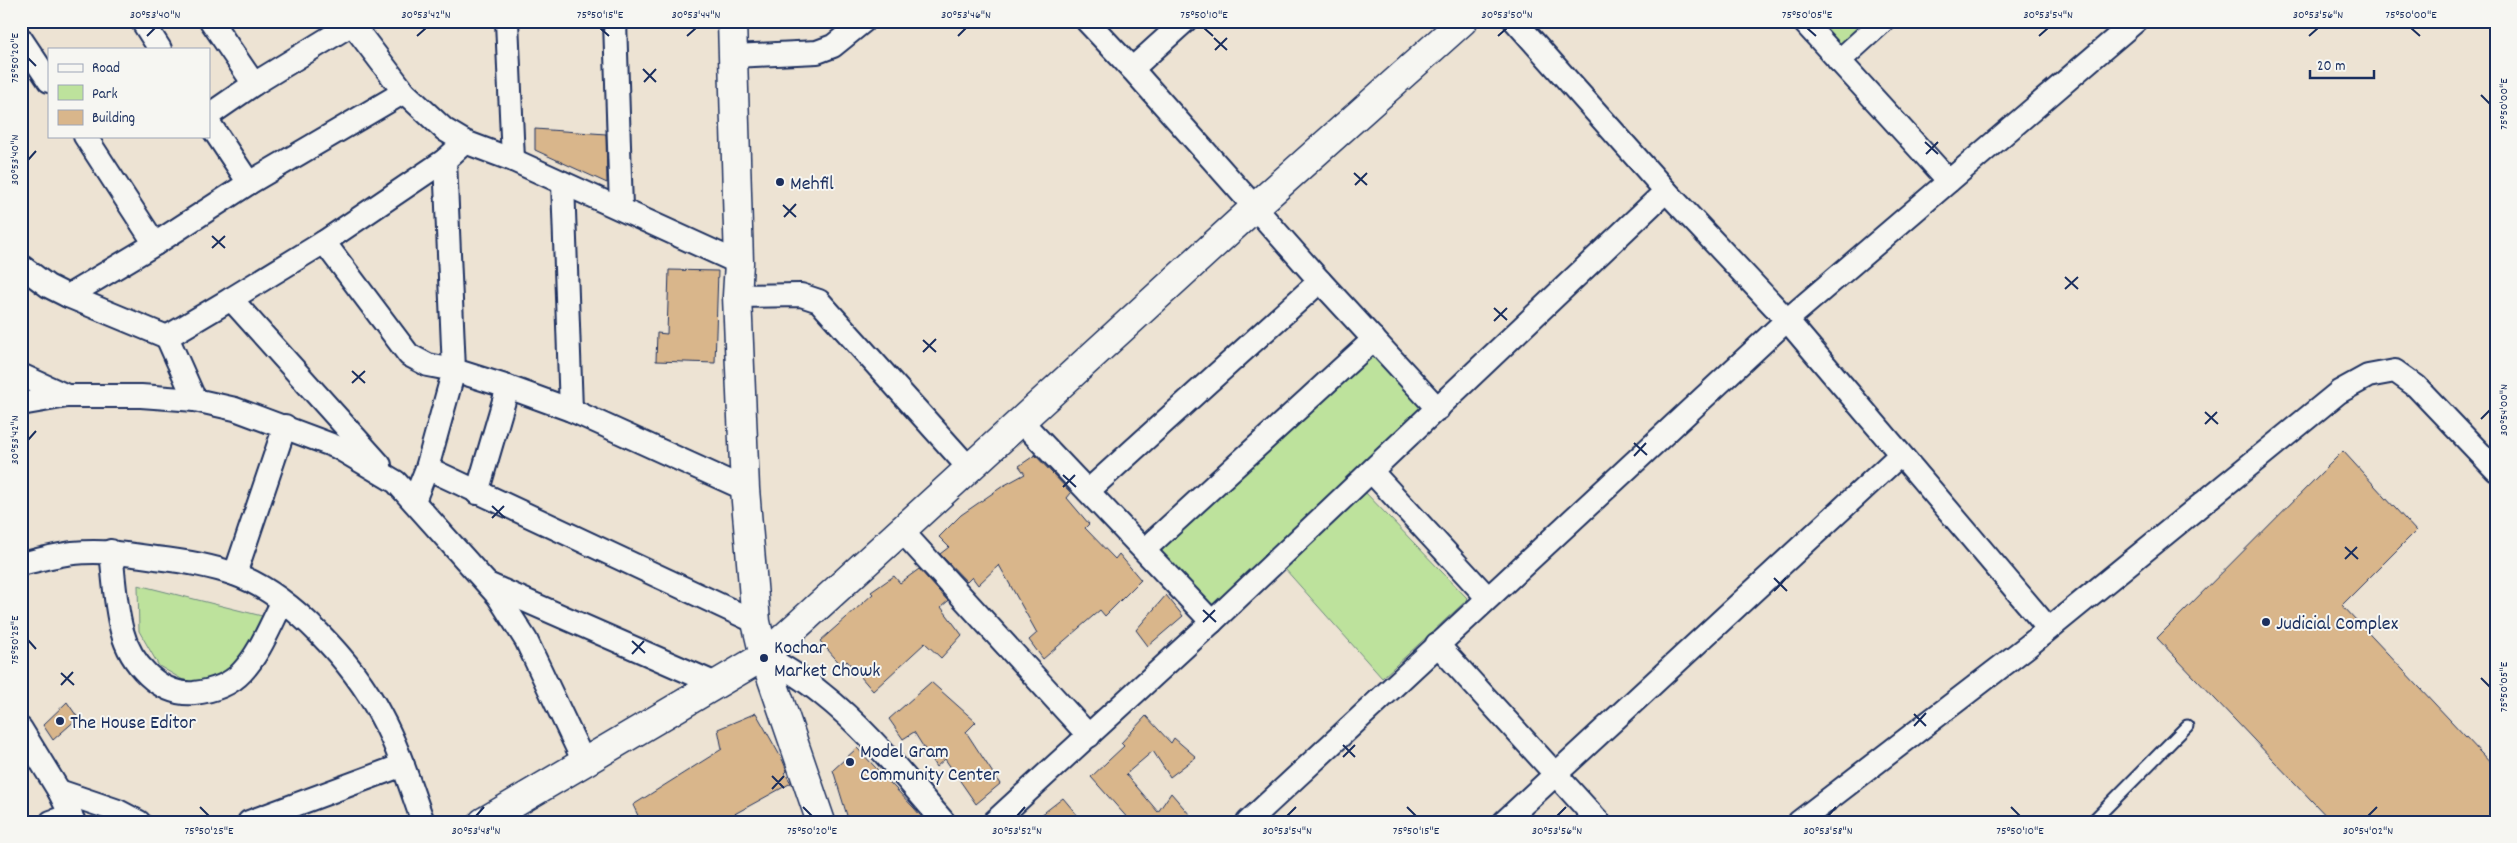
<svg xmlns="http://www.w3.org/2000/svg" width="2517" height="843" font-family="Dekko,sans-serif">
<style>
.green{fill:#bde29c;stroke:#6c887d}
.building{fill:#d9b68b;stroke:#1b2f5e}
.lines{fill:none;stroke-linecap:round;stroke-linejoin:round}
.service-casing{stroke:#1b2f5e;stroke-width:15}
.minor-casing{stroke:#1b2f5e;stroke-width:26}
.tertiary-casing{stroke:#1b2f5e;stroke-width:31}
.service{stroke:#f6f6f2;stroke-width:11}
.minor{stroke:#f6f6f2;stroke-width:22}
.tertiary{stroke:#f6f6f2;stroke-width:28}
.ticks{fill:none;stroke:#1b2f5e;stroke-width:2}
.poi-dot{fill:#1b2f5e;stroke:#f6f6f2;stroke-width:2}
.labels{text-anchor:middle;stroke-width:4;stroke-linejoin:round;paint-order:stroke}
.poi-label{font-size:20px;fill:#1b2f5e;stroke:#f6f6f2;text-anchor:start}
.neatline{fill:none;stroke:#1b2f5e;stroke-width:2}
.ticks-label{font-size:12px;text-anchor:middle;fill:#1b2f5e}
</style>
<rect width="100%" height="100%" fill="#ede3d3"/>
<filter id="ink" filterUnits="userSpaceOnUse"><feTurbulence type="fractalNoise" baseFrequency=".02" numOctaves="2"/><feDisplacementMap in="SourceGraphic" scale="10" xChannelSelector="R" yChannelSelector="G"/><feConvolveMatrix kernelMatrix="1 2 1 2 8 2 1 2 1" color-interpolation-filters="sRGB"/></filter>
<g filter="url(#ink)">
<g class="green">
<path d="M1820,21h51l-28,26z"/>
<path d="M1369,345l61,65 -217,204 -56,-61z"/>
<path d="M1363,490l105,109 -86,79 -97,-109z"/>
<path d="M138,585l124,31 -11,37 -34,28 -27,3 -31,-18 -20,-35z"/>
</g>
<g class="building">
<path d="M535,129l71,5 1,49 -72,-33z"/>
<path d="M669,270l49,1 -3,92 -59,-2 1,-28 10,1z"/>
<path d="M2343,451l73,80 -74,74 154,164v53h-164l-175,-184z"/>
<path d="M1035,455l36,38 -4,5 22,26 -4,4 30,31 4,-5 22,26 -36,36 -5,-6 -57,49 -14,-19 8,-7 -38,-68 -21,20 -6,-8 -5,5 -27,-28 9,-7 -10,-10 22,-22 42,-29 22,-12 -6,-8z"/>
<path d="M919,569l29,32 -7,6 21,28 -21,23 -16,-15 -52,48 -26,-30 -5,5 -22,-25 53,-47 -2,-2 23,-16 6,7z"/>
<path d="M1166,595l17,21 -35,30 -12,-16z"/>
<path d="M931,682l45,40 -10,10 34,52 -24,20 -31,-45 -9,8 -22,-35 -11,7 -14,-20z"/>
<path d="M67,702l11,16 -25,22 -10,-15z"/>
<path d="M756,713l27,48 4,10 -2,2 6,10 -71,39h-79l-8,-17 89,-56 -4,-20z"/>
<path d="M1146,716l25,27 3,-5 22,19 -26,20 -17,-26 -27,23 32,38 13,-19 25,29h-65l-40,-45 33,-31 -3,-3z"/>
<path d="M857,748l57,60 12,14h-77l-16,-52z"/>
<path d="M1063,798l20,24h-51z"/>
</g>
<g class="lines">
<defs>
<path id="service" d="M2092,822l95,-96"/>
<g id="minor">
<path d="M142,21l18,28"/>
<path d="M211,21l43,63 98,-60"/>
<path d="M350,21l54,71 41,38 20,12 48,18 226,103"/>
<path d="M507,21l6,139"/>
<path d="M615,21l6,187"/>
<path d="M1087,21l45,48 188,212 118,128"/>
<path d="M1515,21l151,170 121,129 261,308"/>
<path d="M1803,21l146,160"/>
<path d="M21,39l28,42"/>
<path d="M733,56l84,-4 16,-6 31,-25"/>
<path d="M1839,61l44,-40"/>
<path d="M1132,69l53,-48"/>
<path d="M209,115l45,-31"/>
<path d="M209,123l40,60"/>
<path d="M85,136l70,108"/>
<path d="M445,160l9,210 54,17"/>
<path d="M563,183l8,227"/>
<path d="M324,242l85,113 19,10 26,5 -27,98"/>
<path d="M21,266l27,20 20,10 87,-52 94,-61 155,-91"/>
<path d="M68,296l99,41"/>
<path d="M737,296l64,-1 18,6 150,167"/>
<path d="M21,375l46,21"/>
<path d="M195,400l-28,-63 64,-38"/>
<path d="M21,404l46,-8h74l54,4 40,9 102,38 59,35 102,114 28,44 58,122"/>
<path d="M1022,422l190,200"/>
<path d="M380,465l-149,-166 93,-57 121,-82 20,-18"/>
<path d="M1372,472l115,125"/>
<path d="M1088,491l232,-210"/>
<path d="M477,493l31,-106 63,23 174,79"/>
<path d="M414,501l13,-33 329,154"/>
<path d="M901,530l188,206"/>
<path d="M1144,550l230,-211"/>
<path d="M111,551c3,27 4,54 11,80 8,31 37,65 72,62 18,-2 36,-8 48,-21 18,-19 28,-46 40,-69"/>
<path d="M21,564c17,-4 35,-9 52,-11 29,-3 55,1 83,5 26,3 53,7 78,16 57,20 120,90 147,142 18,33 29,70 42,106"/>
<path d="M235,574l50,-148"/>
<path d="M490,585l226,99"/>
<path d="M1437,644l162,178"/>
<path d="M764,656c20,11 40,23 58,38 46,36 83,84 122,128"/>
<path d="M21,729l38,62 15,31"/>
<path d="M59,791l59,20 21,11"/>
<path d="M51,822l20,-7"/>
<path d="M249,822l154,-57"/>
<path d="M994,822l218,-200 454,-431"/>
<path d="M1248,822l539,-502 349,-299"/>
<path d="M1504,822l396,-367"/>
<path d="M1799,822l229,-176 311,-254 29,-16 27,-5 21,15 80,84"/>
</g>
<g id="tertiary">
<path d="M732,21l7,242 -2,33 8,193 11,133 8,34 57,166"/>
<path d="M483,822l281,-166 490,-448 209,-187"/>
</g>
</defs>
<use href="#service" class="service-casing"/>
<use href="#minor" class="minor-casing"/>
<use href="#tertiary" class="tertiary-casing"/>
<use href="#service" class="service"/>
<use href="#minor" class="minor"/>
<use href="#tertiary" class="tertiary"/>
</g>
</g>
<path class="ticks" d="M600,28l9,8M1204,28l9,8M1807,28l9,8M2411,28l9,8M147,36l8,-8M417,36l9,-8M687,36l9,-8M958,36l8,-8M1498,36l9,-8M2039,36l9,-8M2309,36l9,-8M1214,38l13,12M1215,50l12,-12M28,58l8,8M643,69l13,13M644,82l12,-13M2481,95l9,9M1925,142l13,12M1926,154l12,-12M28,160l8,-9M1354,173l13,12M1355,185l12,-12M783,205l13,12M784,217l12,-13M212,236l13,12M212,248l13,-12M2065,277l13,12M2065,289l13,-12M1494,308l13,12M1494,321l13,-13M923,340l13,12M923,352l13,-13M352,371l13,12M352,383l13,-12M2205,412l13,12M2481,419l9,-9M2205,424l12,-12M28,440l8,-9M1634,443l13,12M1634,456l12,-13M1063,475l13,12M1063,487l12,-12M492,506l13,12M492,518l12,-12M2345,547l13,12M2345,559l12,-12M1774,578l13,13M1774,591l12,-13M1203,610l13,12M1203,622l12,-12M28,640l8,9M632,641l13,12M632,654l12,-13M61,673l13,12M2481,678l9,9M61,685l12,-13M1914,714l12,12M1914,726l12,-13M1343,745l12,12M1343,757l12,-12M772,776l12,12M772,789l12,-13M200,807l9,9M803,807l9,9M1407,807l9,9M2011,807l9,9M476,816l8,-9M1017,816l8,-9M1287,816l9,-9M1557,816l9,-9M1828,816l8,-9M2368,816l9,-9"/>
<g class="poi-dot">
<circle cx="780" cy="182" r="5"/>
<circle cx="2266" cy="622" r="5"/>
<circle cx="764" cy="658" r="5"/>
<circle cx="60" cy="721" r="5"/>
<circle cx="850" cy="762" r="5"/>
</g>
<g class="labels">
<g class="poi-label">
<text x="790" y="189">Mehfil</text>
<text x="2276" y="629">Judicial Complex</text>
<text x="774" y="653">Kochar<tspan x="774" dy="23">Market Chowk</tspan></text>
<text x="70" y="728">The House Editor</text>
<text x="860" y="757">Model Gram<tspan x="860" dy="23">Community Center</tspan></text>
</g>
</g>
<rect width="2517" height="843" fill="none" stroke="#f6f6f2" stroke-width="55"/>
<rect x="48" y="48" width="162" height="90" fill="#f6f6f2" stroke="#9ea6b7"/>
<rect x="58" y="64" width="25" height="8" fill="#f6f6f2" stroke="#9ea6b7"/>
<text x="92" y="72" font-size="15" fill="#1b2f5e">Road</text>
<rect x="58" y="85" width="25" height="15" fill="#bde29c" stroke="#9ea6b7"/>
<text x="92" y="98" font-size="15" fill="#1b2f5e">Park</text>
<rect x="58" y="110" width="25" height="15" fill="#d9b68b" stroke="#9ea6b7"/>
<text x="92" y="122" font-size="15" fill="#1b2f5e">Building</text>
<path d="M2310 70v8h64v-8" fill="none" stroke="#1b2f5e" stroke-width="2.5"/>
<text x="2317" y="70" font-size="15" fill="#1b2f5e" stroke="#f6f6f2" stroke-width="4" paint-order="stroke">20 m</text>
<rect x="28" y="28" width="2462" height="788" class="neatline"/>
<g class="ticks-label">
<text x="155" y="18">30°53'40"N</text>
<text x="426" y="18">30°53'42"N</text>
<text x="600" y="18">75°50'15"E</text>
<text x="696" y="18">30°53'44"N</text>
<text x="966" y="18">30°53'46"N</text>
<text x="1204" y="18">75°50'10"E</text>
<text x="1507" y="18">30°53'50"N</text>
<text x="1807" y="18">75°50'05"E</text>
<text x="2048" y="18">30°53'54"N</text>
<text x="2318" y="18">30°53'56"N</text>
<text x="2411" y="18">75°50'00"E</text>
<text transform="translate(14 58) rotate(-90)" y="4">75°50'20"E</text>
<text transform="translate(2503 104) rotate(-90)" y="4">75°50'00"E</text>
<text transform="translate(14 160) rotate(-90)" y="4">30°53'40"N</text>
<text transform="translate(2503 410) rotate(-90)" y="4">30°54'00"N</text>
<text transform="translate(14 440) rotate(-90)" y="4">30°53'42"N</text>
<text transform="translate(14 640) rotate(-90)" y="4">75°50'25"E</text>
<text transform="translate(2503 687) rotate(-90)" y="4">75°50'05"E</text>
<text x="209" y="834">75°50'25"E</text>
<text x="476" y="834">30°53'48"N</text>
<text x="812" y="834">75°50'20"E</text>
<text x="1017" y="834">30°53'52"N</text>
<text x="1287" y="834">30°53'54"N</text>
<text x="1416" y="834">75°50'15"E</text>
<text x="1557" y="834">30°53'56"N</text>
<text x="1828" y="834">30°53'58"N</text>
<text x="2020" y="834">75°50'10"E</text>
<text x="2368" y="834">30°54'02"N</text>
</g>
</svg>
